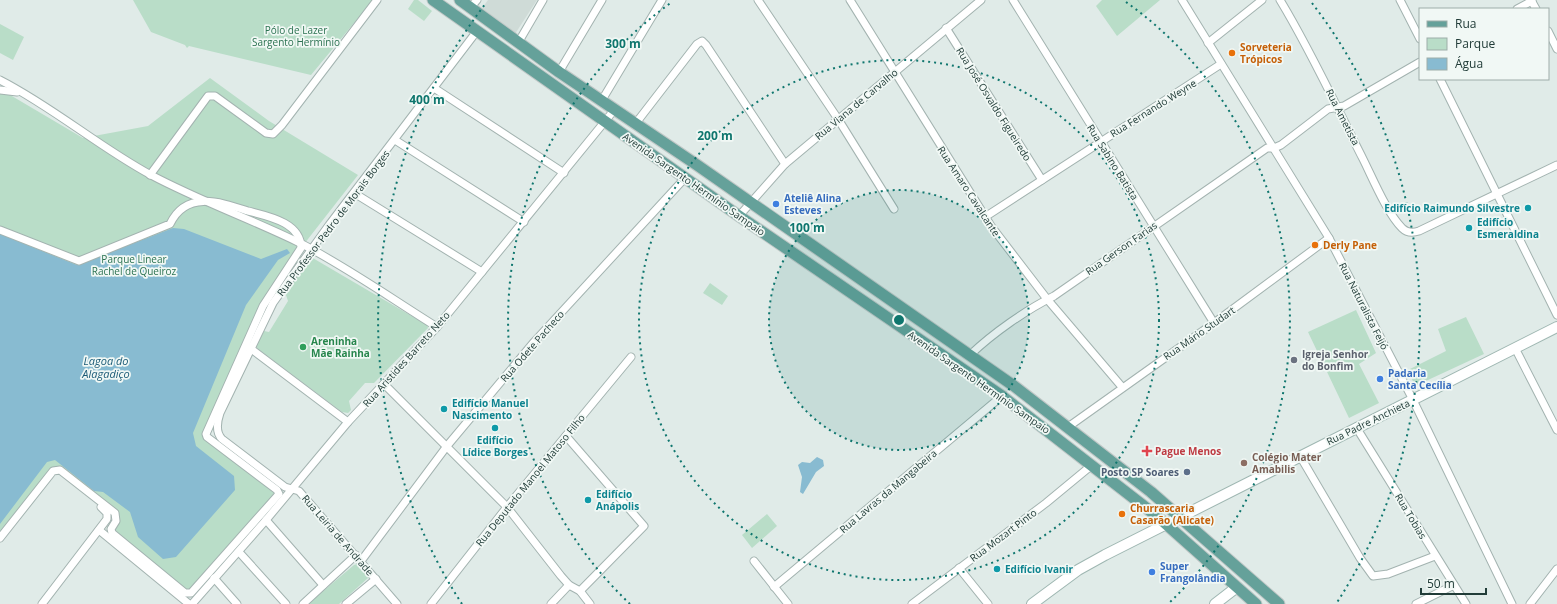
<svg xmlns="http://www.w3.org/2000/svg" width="1557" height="604" font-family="'Open Sans',sans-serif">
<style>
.built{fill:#cfdbd7}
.green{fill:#b9ddc8}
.water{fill:#88bbd1}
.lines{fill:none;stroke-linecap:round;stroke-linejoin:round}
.street-casing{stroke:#a3b3b0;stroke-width:9}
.secondary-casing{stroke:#9fb7b2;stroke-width:12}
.primary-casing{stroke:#c1c8c7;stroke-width:13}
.street{stroke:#fff;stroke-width:7}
.secondary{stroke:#fff;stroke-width:10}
.primary{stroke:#65a19a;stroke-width:11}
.ring{fill:none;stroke:#0f766e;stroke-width:2;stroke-dasharray:2 4}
.food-dot{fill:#e8710a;stroke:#f1f8f5;stroke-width:1.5}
.shop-dot{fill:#3f7fe0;stroke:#f1f8f5;stroke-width:1.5}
.culture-dot{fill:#0f9aa8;stroke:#f1f8f5;stroke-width:1.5}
.leisure-dot{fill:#2e9e5b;stroke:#f1f8f5;stroke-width:1.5}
.worship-dot{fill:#6b7280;stroke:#f1f8f5;stroke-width:1.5}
.health-dot{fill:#e0444e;stroke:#f1f8f5;stroke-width:1.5}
.education-dot{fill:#8d6e63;stroke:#f1f8f5;stroke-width:1.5}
.service-dot{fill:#5c6f8a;stroke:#f1f8f5;stroke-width:1.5}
.labels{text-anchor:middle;stroke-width:3.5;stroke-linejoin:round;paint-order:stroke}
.park-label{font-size:10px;fill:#2b7251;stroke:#f1f8f5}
.food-label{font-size:10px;font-weight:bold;fill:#c56008;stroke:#f1f8f5;text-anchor:start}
.street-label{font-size:10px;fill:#213c38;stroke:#f1f8f5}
.shop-label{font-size:10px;font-weight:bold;fill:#366cbe;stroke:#f1f8f5;text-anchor:start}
.culture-label{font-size:10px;font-weight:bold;fill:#0d838f;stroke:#f1f8f5;text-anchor:start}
.leisure-label{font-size:10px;font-weight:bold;fill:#27864d;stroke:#f1f8f5;text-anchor:start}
.worship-label{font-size:10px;font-weight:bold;fill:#5b616d;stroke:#f1f8f5;text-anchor:start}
.health-label{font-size:10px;font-weight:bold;fill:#be3a42;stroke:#f1f8f5;text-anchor:start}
.education-label{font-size:10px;font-weight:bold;fill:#785e54;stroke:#f1f8f5;text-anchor:start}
.service-label{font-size:10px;font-weight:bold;fill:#4e5e75;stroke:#f1f8f5;text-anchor:end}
.water-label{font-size:11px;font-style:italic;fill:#1b5b77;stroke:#f1f8f5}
.centre{fill:#0f766e;stroke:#f1f8f5;stroke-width:2}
.ring-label{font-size:12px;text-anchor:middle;font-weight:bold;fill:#0f766e;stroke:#f1f8f5;stroke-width:3.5;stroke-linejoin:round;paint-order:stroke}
</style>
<rect width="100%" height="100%" fill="#e0ebe8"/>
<path class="built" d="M488,0h49l-22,34 -33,-26z"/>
<g class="green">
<path d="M133,0h240l-62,75 -122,-29 -2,2 -2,-3 -34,-13z"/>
<path d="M414,0h4l14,11 -8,10 -16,-12z"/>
<path d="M1102,0h58l-43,36 -21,-30z"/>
<path d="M0,24l24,13 -11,23 -13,-7z"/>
<path d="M210,78l59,43 89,54 -57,73 -30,43 -65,143 73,60 -90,100 -77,-61 3,-18 -58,-46 -57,69v-449l83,49 65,-12z"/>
<path d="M311,257l116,68 1,3 -54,55h-9l-16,18 2,9 -3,3 -6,-1 -84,-63 -2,-3 8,-15 5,1 19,-31 -3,-9 22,-33z"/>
<path d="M710,283l18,13 -6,9 -19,-12z"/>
<path d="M1356,310l20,43 -17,11 20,39 -30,15 -41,-86z"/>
<path d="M1466,317l18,37 -69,32 -7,-16 38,-19 -8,-22z"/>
<path d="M767,514l10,12 -25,22 -10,-13z"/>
<path d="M357,564l11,12v2l-29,26h-31l46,-39z"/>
</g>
<g class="water">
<path d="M173,228l11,1 77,30 26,-10 3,4 -12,7 -32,45 -53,128 3,13 38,30 1,14 -59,67 -13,2 -25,-22 -8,-25 -27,-20 -9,-1 -39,-31 -8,2 -47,62v-290l77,31z"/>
<path d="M817,457l6,3 1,6 -8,6 -13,22 -3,-2 2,-15 -4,-12 4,-3 8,1z"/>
</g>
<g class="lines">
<defs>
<g id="street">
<path d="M758,0l80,119 56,90"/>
<path d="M850,0l141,226 56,73 75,88"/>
<path d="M1013,0l201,323"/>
<path d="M1182,0l147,238 84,162 99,204"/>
<path d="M1280,0c31,51 56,106 83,159 10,20 24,54 39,69 5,5 11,5 17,3l138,-66"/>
<path d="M1400,0l20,39"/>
<path d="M1531,0l5,9"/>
<path d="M470,8l7,-8"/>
<path d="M1517,9l15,-8"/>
<path d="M946,28l96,152"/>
<path d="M1548,31l9,18"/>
<path d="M518,43l25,-43"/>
<path d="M1208,43l54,-43"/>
<path d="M559,72l43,-72"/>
<path d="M1440,79l117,236"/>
<path d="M0,80c53,27 99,67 151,95 49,26 100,44 149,68 47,24 92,56 137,84"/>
<path d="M434,88l130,85"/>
<path d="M0,90l17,2"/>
<path d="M602,100l60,-100"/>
<path d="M636,123l61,-79 5,-3 4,4 79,119"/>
<path d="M395,140l129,82"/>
<path d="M150,175l58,-79h7l51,37 7,1 9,-9 95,-125"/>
<path d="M354,193l128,79"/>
<path d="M739,216l46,-52 196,-164"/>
<path d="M985,217l236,-153"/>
<path d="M0,230l79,31 91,-37c16,-34 50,-22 78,-13 19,5 53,11 53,37l-38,58 -57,128 1,3 70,53 2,4 -88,99h-6l-73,-60 -1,-4 5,-8 -1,-8 -55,-43 -7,1 -53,67"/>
<path d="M250,348l98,74"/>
<path d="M1515,348l42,82"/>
<path d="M970,355c23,-22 56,-45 84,-59l213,-148h7l7,-3 47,-36 16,-3 76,-44"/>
<path d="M384,384l123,123 54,69 8,9 11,6 10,13"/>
<path d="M1068,427l146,-104 115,-85"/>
<path d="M1356,427l110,177"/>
<path d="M566,436l78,90 -64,65"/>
<path d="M1300,456l60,102 13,18 15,-2 47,-18"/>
<path d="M266,520l57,65"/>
<path d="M99,530l90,74"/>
<path d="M239,552l47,52"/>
<path d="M361,561l86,-115 87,-104 151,-164"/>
<path d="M754,561l34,43"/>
<path d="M959,568l29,36"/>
<path d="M214,578l23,26"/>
<path d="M774,587l228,-191"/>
<path d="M42,604l65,-85v-6l-6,-6"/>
<path d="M192,604l74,-84 82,-98 89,-95 178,-218"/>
<path d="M303,604l53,-49"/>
<path d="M346,604l30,-25"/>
<path d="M397,604l-98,-113 -14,-4 -63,-48c-7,-7 -5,-17 -2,-26l53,-110 56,-78 148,-194"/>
<path d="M431,604l76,-97 124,-150"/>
<path d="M551,604l18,-19"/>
<path d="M912,604l134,-101 46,-38"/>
<path d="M1416,604l38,-19"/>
<path d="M1530,604l27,-35"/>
</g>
<g id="secondary">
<path d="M1032,604l46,-34 27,-15 452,-228"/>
<path d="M1215,604l22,-17"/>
</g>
<g id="primary">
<path d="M433,0l306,216 263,180 156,121 98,87"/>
<path d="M460,0l99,72 138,93 317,221 137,106 128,112"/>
</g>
</defs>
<use href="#street" class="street-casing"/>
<use href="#secondary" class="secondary-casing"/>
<use href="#primary" class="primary-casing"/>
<use href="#street" class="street"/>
<use href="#secondary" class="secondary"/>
<use href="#primary" class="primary"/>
</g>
<circle cx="899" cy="320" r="130" fill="#0f766e" fill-opacity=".12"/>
<g class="ring">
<circle cx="899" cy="320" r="130"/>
<circle cx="899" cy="320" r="260"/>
<path d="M630 604A391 391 0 0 1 672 2M1126 2A391 391 0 0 1 1168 604"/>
<path d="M462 604A521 521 0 0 1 486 3M1312 3A521 521 0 0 1 1336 604"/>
</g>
<g class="food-dot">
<circle cx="1232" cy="53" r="4"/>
<circle cx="1315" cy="245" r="4"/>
<circle cx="1122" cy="514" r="4"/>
</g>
<g class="shop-dot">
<circle cx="776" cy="204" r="4"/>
<circle cx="1380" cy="379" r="4"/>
<circle cx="1152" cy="572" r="4"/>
</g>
<g class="culture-dot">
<circle cx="1528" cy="208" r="4"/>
<circle cx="1469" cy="228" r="4"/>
<circle cx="444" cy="409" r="4"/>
<circle cx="495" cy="428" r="4"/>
<circle cx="588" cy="500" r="4"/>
<circle cx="997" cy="569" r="4"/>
</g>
<circle class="leisure-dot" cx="303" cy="347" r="4"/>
<circle class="worship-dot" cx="1294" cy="360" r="4"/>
<path class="health-dot" d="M1145 445h4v4h4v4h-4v4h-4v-4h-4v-4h4z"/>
<circle class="education-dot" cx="1244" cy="463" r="4"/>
<circle class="service-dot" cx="1187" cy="472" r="4"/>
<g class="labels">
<g class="park-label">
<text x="296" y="34">Pólo de Lazer<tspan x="296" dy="12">Sargento Hermínio</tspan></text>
<text x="134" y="263">Parque Linear<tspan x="134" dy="12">Rachel de Queiroz</tspan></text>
</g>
<g class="food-label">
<text x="1240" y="51">Sorveteria<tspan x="1240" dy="12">Trópicos</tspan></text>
<text x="1323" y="249">Derly Pane</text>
<text x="1130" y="512">Churrascaria<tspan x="1130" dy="12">Casarão (Alicate)</tspan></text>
</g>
<g class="street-label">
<text transform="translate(856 104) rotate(-40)" y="4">Rua Viana de Carvalho</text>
<text transform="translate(994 104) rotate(58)" y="4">Rua José Osvaldo Figueiredo</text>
<text transform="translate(1153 108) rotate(-32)" y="4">Rua Fernando Weyne</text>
<text transform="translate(1343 117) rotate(63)" y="4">Rua Ametista</text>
<text transform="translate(1113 162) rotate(58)" y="4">Rua Sabino Batista</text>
<text transform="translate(694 184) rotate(35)" y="4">Avenida Sargento Hermínio Sampaio</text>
<text transform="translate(969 191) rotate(57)" y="4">Rua Amaro Cavalcante</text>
<text transform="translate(333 223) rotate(-53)" y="4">Rua Professor Pedro de Morais Borges</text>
<text transform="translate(1121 248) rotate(-35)" y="4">Rua Gerson Farias</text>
<text transform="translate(1364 306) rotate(63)" y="4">Rua Naturalista Feijó</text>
<text transform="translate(1199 333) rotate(-35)" y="4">Rua Mário Studart</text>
<text transform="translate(532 346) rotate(-49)" y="4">Rua Odete Pacheco</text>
<text transform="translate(406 359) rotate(-48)" y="4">Rua Aristides Barreto Neto</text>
<text transform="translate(979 382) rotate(35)" y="4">Avenida Sargento Hermínio Sampaio</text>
<text transform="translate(1368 422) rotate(-26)" y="4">Rua Padre Anchieta</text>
<text transform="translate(530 480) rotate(-51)" y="4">Rua Deputado Manoel Matoso Filho</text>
<text transform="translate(888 491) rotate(-40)" y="4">Rua Lavras da Mangabeira</text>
<text transform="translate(1411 516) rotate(59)" y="4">Rua Tobias</text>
<text transform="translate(338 535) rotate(49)" y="4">Rua Leiria de Andrade</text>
<text transform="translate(1003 535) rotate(-37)" y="4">Rua Mozart Pinto</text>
</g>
<g class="shop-label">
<text x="784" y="202">Ateliê Alina<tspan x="784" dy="12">Esteves</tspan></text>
<text x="1388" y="377">Padaria<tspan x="1388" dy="12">Santa Cecília</tspan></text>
<text x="1160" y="570">Super<tspan x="1160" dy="12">Frangolândia</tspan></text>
</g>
<g class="culture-label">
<text x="1520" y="212" text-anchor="end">Edifício Raimundo Silvestre</text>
<text x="1477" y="226">Edifício<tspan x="1477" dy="12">Esmeraldina</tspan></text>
<text x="452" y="407">Edifício Manuel<tspan x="452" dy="12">Nascimento</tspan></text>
<text x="495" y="444" text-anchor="middle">Edifício<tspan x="495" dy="12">Lídice Borges</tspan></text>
<text x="596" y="498">Edifício<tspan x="596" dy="12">Anápolis</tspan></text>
<text x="1005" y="573">Edifício Ivanir</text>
</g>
<g class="leisure-label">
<text x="311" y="345">Areninha<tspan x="311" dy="12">Mãe Rainha</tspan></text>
</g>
<g class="worship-label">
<text x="1302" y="358">Igreja Senhor<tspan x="1302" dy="12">do Bonfim</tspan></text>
</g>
<g class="health-label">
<text x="1155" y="455">Pague Menos</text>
</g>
<g class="education-label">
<text x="1252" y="461">Colégio Mater<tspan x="1252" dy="12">Amabilis</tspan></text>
</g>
<g class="service-label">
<text x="1179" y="476">Posto SP Soares</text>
</g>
<g class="water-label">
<text x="106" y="365">Lagoa do<tspan x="106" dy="13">Alagadiço</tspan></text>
</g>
</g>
<circle cx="899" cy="320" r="6" class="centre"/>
<g class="ring-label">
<text x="623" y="48">300 m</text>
<text x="427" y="104">400 m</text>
<text x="715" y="140">200 m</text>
<text x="807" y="232">100 m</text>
</g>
<rect x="1419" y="8" width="130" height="72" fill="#f1f8f5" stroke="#9eada9"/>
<rect x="1427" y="21" width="20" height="6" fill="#65a19a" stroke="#9eada9"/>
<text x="1455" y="28" font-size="12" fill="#213c38">Rua</text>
<rect x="1427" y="38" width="20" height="12" fill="#b9ddc8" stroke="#9eada9"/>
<text x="1455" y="48" font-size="12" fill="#213c38">Parque</text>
<rect x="1427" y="58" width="20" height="12" fill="#88bbd1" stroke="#9eada9"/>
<text x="1455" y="68" font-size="12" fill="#213c38">Água</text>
<path d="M1421 588v6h65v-6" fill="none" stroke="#213c38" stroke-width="2"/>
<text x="1427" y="588" font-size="12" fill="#213c38" stroke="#f1f8f5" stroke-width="3" paint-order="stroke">50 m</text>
</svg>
